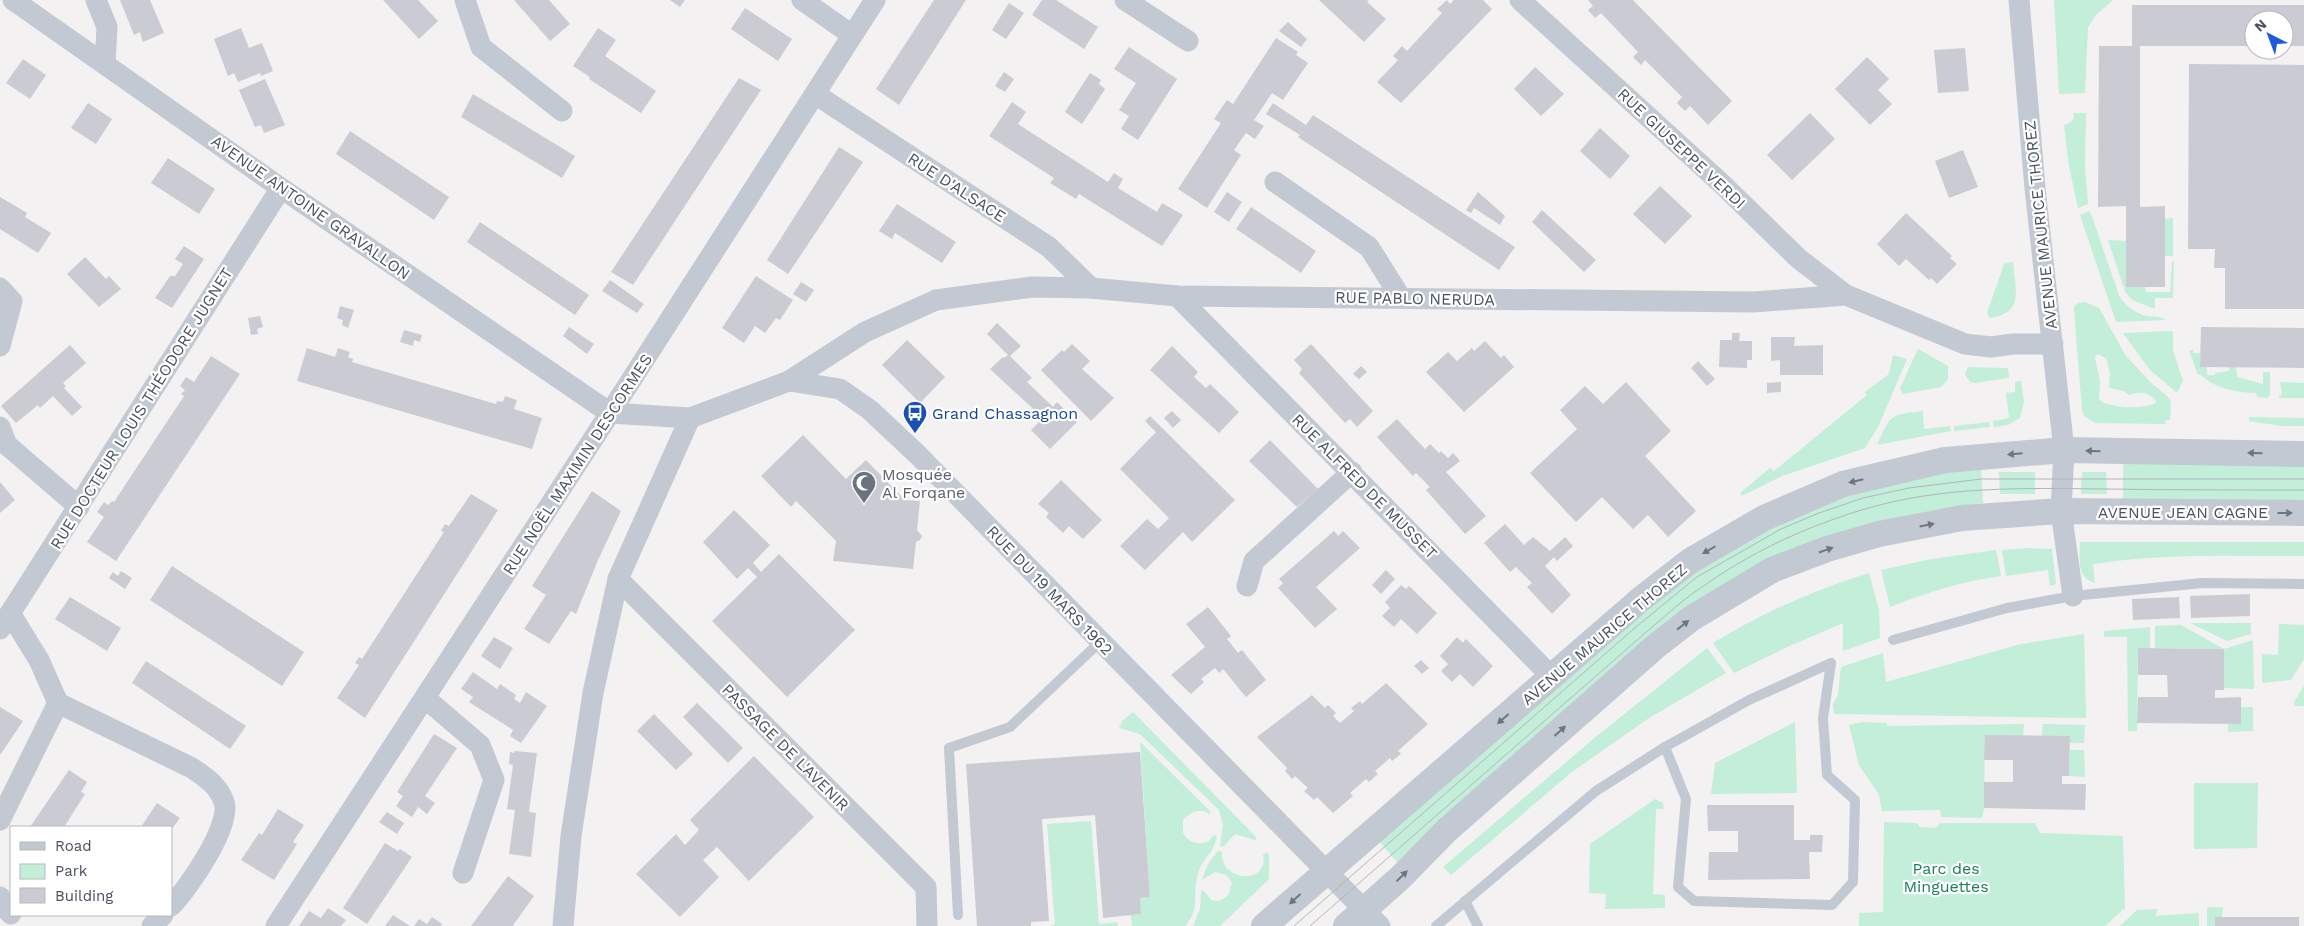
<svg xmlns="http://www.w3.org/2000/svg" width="2304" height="926" font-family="'Work Sans',sans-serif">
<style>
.green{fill:#c2eeda;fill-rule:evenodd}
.building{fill:#cbccd3}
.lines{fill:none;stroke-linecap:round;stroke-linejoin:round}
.service{stroke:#c2c9d2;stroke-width:10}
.minor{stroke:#c2c9d2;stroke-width:21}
.tertiary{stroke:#c2c9d2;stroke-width:26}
.tram{stroke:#b3b5bb;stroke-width:1}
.oneway{fill:#6d7581}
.labels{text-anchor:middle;stroke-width:4.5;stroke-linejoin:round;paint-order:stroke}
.street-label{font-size:16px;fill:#49515e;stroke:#fff}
.transit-label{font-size:16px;fill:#164399;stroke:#fff;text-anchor:start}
.worship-label{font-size:16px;fill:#5b616d;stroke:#fff;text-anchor:start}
.park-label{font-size:16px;fill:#1b7f5b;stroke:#fff}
</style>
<rect width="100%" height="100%" fill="#f3f1f1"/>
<g class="green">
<path d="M2054,0h59l-17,15 -8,12 -3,66 -26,1z"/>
<path d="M2073,113h13l-1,53 3,38 -10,4 -9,-42 -5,-41 7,-3 3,-4z"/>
<path d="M2090,211l30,87c6,7 14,14 23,17 8,3 16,0 23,5l-50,2 -36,-107z"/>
<path d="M2173,218v38h-8v-37z"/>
<path d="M2108,240l18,1v46h19l1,5h24l2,-31 2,1 -1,36h-18v11l-23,-9 -8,-10 1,-3 -2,-1z"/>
<path d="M2013,262c2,28 12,51 -23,56l-3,-5 17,-49z"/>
<path d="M2085,302l14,6 27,48 25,27 16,13 4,6 -1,18h-4l-1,4 -69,-1 -11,-6 -3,-7 -8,-100v-4l4,-3zM2097,354l9,4 4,15 -1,15 15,3 5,4c11,-4 21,-3 28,7 -12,8 -42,6 -55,0l-3,-3 1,-18 -5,-23z"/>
<path d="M2173,331v19l10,31 -6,12 -27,-23 -27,-37z"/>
<path d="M1918,349l30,17v13l-7,8 -38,7 -3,-6z"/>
<path d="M2189,350h4v3h7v14h7v8h8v-2l14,-2v-4h7l1,10 26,7v-12h7v23l-2,3 -11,-1 -1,-4c-21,-1 -41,-4 -56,-19l-2,1z"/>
<path d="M1893,355l14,4 -29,68 -13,21 -83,28 -40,20 -2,-3 30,-25 4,3 93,-76 -2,-3 24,-18z"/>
<path d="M1968,367l40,1 1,10 -34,5 -5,-1 -5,-8z"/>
<path d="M2021,381l3,21 -4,16 -12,7 -14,2 -1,-6 16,-3 -3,-25 9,-1v-10z"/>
<path d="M2280,382l24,1v15h-25v-2l3,-1z"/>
<path d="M1923,411l1,18 26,-3 1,5 -74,14c14,-31 12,-30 46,-34z"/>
<path d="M2249,417l55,1v8h-22l-33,-5z"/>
<path d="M1989,422l1,5 -36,4v-5z"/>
<path d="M2123,463l181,1v40l-181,-2z"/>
<path d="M1981,465l2,38 -43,6 -61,13 -96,33 -383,310 -25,-28 305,-259 142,-77z"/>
<path d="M1999,472h36v22h-35z"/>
<path d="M2082,472h24l1,22h-26z"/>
<path d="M2080,542h224v14c-70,0 -142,-3 -211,8l2,19c-19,-5 -15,-25 -15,-41z"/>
<path d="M2029,548l23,1 4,35 -6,2 -2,-16 -42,6 -4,-26z"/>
<path d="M1996,550l5,26c-39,5 -75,17 -111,31l-9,-37 51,-11z"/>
<path d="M1869,573l10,37 1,28 -37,13v-28l-56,24 -53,26 -21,-30c49,-30 101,-53 156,-70z"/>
<path d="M2190,623h61v11l-24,7z"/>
<path d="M2279,624l25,1v34l-13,21 -29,3v-29l16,1z"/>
<path d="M2181,625l43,24 29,-9 1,49 -30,-1v-39l-69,-1v-22z"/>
<path d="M2150,627v22h-12l-1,82h-9l-1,-94h-23v-6z"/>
<path d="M2084,634l2,84 -252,-4 -1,-10 5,-9 3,-28 42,-14 3,29 135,-38z"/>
<path d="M1707,648l19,25 -77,45 -77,54 -121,103 -8,-8 155,-132z"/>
<path d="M2304,686v20h-9l-1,-4z"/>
<path d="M2241,707h12v24l-25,1v-8h13z"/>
<path d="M1133,712l124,126 -2,2 -20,-6 -12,13 -3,-1 3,-21 -4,-15 -79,-76 -21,-6 3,-7z"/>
<path d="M1795,722l2,71 -86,1 4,-31z"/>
<path d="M1862,722l25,1v3l137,-2 -1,12h-38l-1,72 -2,10 -41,-1 -1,-7 -58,1 -3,-16 -20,-30 -10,-40z"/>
<path d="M2043,724l42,1 -1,18h-14v-7h-28z"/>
<path d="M1140,742l71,70 -2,2c-9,-7 -19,-2 -26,6v13c6,10 15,12 25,9l6,-7 3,1c-3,18 -15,22 -19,38 -6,20 3,34 -13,52h-53l-1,-11 10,-1 -1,-16 10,-1z"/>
<path d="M2070,750h14l1,27 -16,-1z"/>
<path d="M2194,783h64l-1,65 -63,1z"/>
<path d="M1655,799l8,4 1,6h-8l-3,85 12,1v13l-60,1 1,-15 -17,-1 1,-49z"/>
<path d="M1091,821l8,103 18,-2 1,4h-67l4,-2 -8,-100z"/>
<path d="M1884,822l33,1 3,4 16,1 4,-5h95l5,10 83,3 2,72 -20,18h-246v-13l24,-1z"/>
<path d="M1218,851l4,1c-3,29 47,34 41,3l4,-3 2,3v24l-49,47h-27l7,-17 1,-19 3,1 7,9c8,2 12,0 18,-6l3,-12 -6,-7 -11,-3 -13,8 6,-16z"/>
<path d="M2207,907h16l-1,10h-7v9h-8z"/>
<path d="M2158,909l-3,7 44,-3v13h-79l17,-16z"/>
</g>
<g class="building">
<path d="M120,0h30l14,33 -21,9 -3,-10 -6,3z"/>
<path d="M383,0h35l20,21 -19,18z"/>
<path d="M514,0h35l21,24 -20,17z"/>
<path d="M670,0h15l-5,7z"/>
<path d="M934,0h32l-67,105 -23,-16z"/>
<path d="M1042,0h14l42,27 -14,22 -52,-34z"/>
<path d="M1319,0h50l-2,2 19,17 -22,23z"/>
<path d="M1447,0l3,4 4,-4h29l9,9 -91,94 -24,-21 21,-22 -5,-4 9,-10 5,5 35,-38 -5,-4z"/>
<path d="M1588,0h45l99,101 -24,24 -18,-19 -5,5 -8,-8 5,-6 -37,-37 -4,5 -8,-8 5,-5 -37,-39 -6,5 -7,-8 5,-4z"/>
<path d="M1009,3l15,10 -18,26 -14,-9z"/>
<path d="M2132,5h172v41h-20v-26h-30v26h-114v161l25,-1v81h-39v-81l-28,1 1,-161h33z"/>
<path d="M745,8l47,31 -14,22 -47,-32z"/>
<path d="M1288,22l19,17 -6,8 -22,-16z"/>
<path d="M241,28l8,20 13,-5 11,28 -12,5 -1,-3 -22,9 -4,-9 -6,3 -14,-37z"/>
<path d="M598,28l18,12 -11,16 51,35 -15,22 -52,-34 1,-2 -17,-11z"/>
<path d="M1276,38l22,14 -2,3 12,8 -25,37 -11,-7 -18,27 10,6 -9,13 -9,-6 -12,17 7,5 -34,53 -29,-19 43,-66 -7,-4 13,-19 6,4z"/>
<path d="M1129,47l48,32 -39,61 -17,-11 8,-13 -10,-6 17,-27 -22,-14z"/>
<path d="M1965,48l4,43 -31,2 -4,-43z"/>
<path d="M1867,57l22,22 -11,11 14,14 -22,21 -35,-36z"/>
<path d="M23,59l23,16 -16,24 -24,-16z"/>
<path d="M2189,64l115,1v244h-79v-41h-11l1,-19h-27z"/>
<path d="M1535,67l29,27 -23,22 -27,-27z"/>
<path d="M1004,72l10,7 -9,13 -10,-6z"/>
<path d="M1090,73l11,7 -2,4 6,5 -23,35 -17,-12z"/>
<path d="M739,78l22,12 -128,195 -22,-13z"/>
<path d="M265,79l20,46 -21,8 -3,-8 -6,2 -16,-37z"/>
<path d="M473,94l102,62 -13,22 -101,-61z"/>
<path d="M1012,102l14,10 -8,12 90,58 6,-9 9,6 -5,9 39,24 5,-9 21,12 -21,31 -83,-52 -3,5 -26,-16 4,-5 -65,-42z"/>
<path d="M88,103l24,16 -16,25 -25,-16z"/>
<path d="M1273,103l33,22 7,-10 202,132 -16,23 -201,-133 2,-2 -34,-21z"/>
<path d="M1810,113l25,26 -43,41 -25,-25z"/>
<path d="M1600,128l30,28 -20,23 -30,-28z"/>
<path d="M350,131l99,66 -15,23 -98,-66z"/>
<path d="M839,147l24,15 -75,112 -21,-14z"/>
<path d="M1963,150l15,37 -29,11 -14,-37z"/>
<path d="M168,158l47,31 -16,25 -48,-31z"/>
<path d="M1660,186l32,30 -27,28 -32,-30z"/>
<path d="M1227,192l15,10 -13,20 -15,-10z"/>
<path d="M1478,192l27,24 -5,9 -26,-17 -3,5 -5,-3z"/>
<path d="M0,197l27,16 -2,4 26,16 -13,20 -38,-24z"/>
<path d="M897,204l59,38 -14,21 -47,-30 -3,6 -13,-8z"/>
<path d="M1251,207l65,44 -15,22 -65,-44z"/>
<path d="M1542,210l54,50 -12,12 -52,-50z"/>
<path d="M1906,213l46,43 -2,2 7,6 -20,20 -6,-6 -2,2 -23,-21 -7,7 -22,-22z"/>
<path d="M480,222l109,73 -14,20 -108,-73z"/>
<path d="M184,246l20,13 -32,49 -17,-10 15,-22h5l8,-12 -8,-5z"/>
<path d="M85,257l21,22 3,-3 12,13 -22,18 -32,-33z"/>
<path d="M756,276l37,24 -13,20 -4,-2 -11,15 -10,-7 -11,17 -22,-15z"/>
<path d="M610,280l34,24 -7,9 -35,-22z"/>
<path d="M801,282l13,8 -8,12 -13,-8z"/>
<path d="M340,306l14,4 -6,18 -6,-3 1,-5 -6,-2z"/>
<path d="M260,316l3,11 -6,2 1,5 -7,1 -3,-17z"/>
<path d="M997,323l24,23 -11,10 22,22 -5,4 26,25 4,-5 20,20 -27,27 -19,-19 12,-12 -53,-49 13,-12 1,1 4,-3 -21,-21z"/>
<path d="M569,327l25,17 -7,10 -24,-18z"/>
<path d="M2201,327l103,1v40l-104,-1z"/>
<path d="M404,330l18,5 -2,7 -6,-2 -1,6 -13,-4z"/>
<path d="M1732,333h8l-1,8h13v19h-5v8l-28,-1 1,-27h12z"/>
<path d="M1771,337h24l-1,9 29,-1v30h-43v-15l-9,1z"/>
<path d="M907,340l38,37 -25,26 -38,-38z"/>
<path d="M1485,341l16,17 3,-3 10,12 -50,45 -38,-40 22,-20 9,9 15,-13 2,3z"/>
<path d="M1072,344l18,17 -8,8 32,29 -23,23 -50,-51 21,-20 2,2z"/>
<path d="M1311,344l62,67 -16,16 -7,-8 -5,4 -46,-50 3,-4 -8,-9z"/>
<path d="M70,345l16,18 -23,20 3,3 -2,2 18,19 -10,9 -19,-20 -13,12 -2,-3 -22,18 -15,-17z"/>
<path d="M1172,346l26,26 -4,5 12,11 4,-4 29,28 -20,21 -69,-63z"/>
<path d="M307,348l28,9 3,-9 12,4 -2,5 5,2 -1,3 144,42 1,-3 6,1 2,-6 12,4 -3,9 28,9 -10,31 -235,-68z"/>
<path d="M211,356l29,18 -124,187 -29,-19 17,-25 -7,-5 7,-10 4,3 4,-4 2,1 70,-106 -3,-2 4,-4 -5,-4 6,-9 8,5z"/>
<path d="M1698,361l17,18 -8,7 -16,-18z"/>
<path d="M1361,366l6,6 -8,7 -6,-5z"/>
<path d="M1626,382l45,49 -26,25 51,55 -28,26 -20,-22 -15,14 -31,-32 -26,25 -46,-49 47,-44 -17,-19 25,-24 18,18z"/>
<path d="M1781,382v10l-14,1v-10z"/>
<path d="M1172,411l9,9 -8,8 -9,-10z"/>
<path d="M1150,416l85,84 -43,42 -9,-10 -38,38 -25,-24 27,-27 11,10 11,-11 -49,-49 36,-37 -11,-11z"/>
<path d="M1397,419l28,30 5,-5 9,9 2,-2 7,7 5,-5 7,8 -14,11 40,44 -21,18 -39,-44 4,-3 -14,-14 -3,3 -36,-39z"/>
<path d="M803,435l43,44 20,-19 39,40 15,1 -3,29 5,6 -2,4 -4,2 -3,27 -80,-8 3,-20 -40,-40 -5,6 -30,-31z"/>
<path d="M1270,440l48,49 -21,18 -48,-46z"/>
<path d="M1061,480l41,40 -19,19 -14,-13 -6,7 -17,-16 3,-4 -11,-9z"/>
<path d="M0,482l15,18 -15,13z"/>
<path d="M592,491l29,20 -23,49 -22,54 -5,-3 -22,33 -25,-15 22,-34 -14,-9z"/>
<path d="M471,494l27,16 -133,208 -28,-20 22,-33 -4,-2 4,-6 3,2 82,-127 -3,-1 4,-7 4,2z"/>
<path d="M734,510l36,35 -17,18 8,9 18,-18 76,76 -68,67 -75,-76 45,-44 -9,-9 -11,11 -34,-37z"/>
<path d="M1505,524l19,21 9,-8 17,14 15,-14 8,9 -16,15 -3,-4 -9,9 26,29 -19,19 -25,-27 5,-4 -16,-16 -6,5 -26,-29z"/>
<path d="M1334,531l4,5 5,-5 17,17 -44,39 21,22 -22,19 -37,-40 5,-5 -4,-4z"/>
<path d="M172,566l132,86 -22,34 -132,-86z"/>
<path d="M1386,570l9,9 -14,15 -9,-9z"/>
<path d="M121,571l11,7 -7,11 -16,-11 4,-6 5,4z"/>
<path d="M1401,585l5,4 3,-3 28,27 -20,21 -16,-15 -7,8 -12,-11 8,-8 -5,-6z"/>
<path d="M2250,594v22l-59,2 -1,-22z"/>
<path d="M70,597l51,31 -14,23 -52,-32z"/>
<path d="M2179,597l1,21 -47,2 -1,-21z"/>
<path d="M1208,607l23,29 -4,3 11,14 4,-3 24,30 -20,17 -23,-28 -4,4 -4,-5 -14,11 3,3 -13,12 -20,-19 34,-28 -19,-23z"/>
<path d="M494,637l19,11 -13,21 -19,-13z"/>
<path d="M1457,637l6,6 3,-4 27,27 -20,21 -13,-13 -8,8 -11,-11 7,-7 -8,-8z"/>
<path d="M2138,648l86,1v41h-9v8l26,-1v27l-104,-1 1,-26h30l-1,-22h-29z"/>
<path d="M1421,660l8,8 -7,6 -8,-8z"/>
<path d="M146,661l100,65 -16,23 -98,-66z"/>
<path d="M473,672l24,17 3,-5 16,11 -2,4 6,4 6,-11 21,14 -26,37 -11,-7 3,-6 -44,-28 4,-5 -12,-8z"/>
<path d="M1386,683l42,41 -30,27 3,3 -9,7 -2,-3 -15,13 3,3 -9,8 -3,-3 -16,14 3,3 -20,17 -16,-16 -3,3 -10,-9 4,-3 -13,-12 -3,3 -7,-8 2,-3 -30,-31 55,-42 13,13 3,-3 8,8 -3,3 7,7 14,-12 -3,-3 9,-7 2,3z"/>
<path d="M697,703l46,45 -15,15 -45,-46z"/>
<path d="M0,707l23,14 -23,34z"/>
<path d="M654,714l39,40 -17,16 -39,-39z"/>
<path d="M434,734l23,14 -32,48 10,7 -8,11 -9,-7 -6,10 -16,-11 7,-10 -6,-4z"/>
<path d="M1985,735l85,1 -1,40h-7v8h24l-1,26 -101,-2v-26h29v-22h-29z"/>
<path d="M514,751l23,2 -8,59 7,1 -5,44 -22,-3 6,-44 -8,-1 6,-44 -4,-1 1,-12 4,1z"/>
<path d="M1140,752l10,145 -10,1 1,16 -38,4 -8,-103 -53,4 7,102 -18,1v4h-54l-11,-162z"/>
<path d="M754,756l60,61 -65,64 -32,-34 -14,13 16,17 -39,40 -44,-43 40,-40 9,11 14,-15 -9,-10z"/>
<path d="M69,770l18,12 -6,10 4,2 -21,33h-34z"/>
<path d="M157,803l23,15 -9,12v-3h-30z"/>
<path d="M1707,805h87v35h16v-5h13l-1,17h-13l1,27 -102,1 1,-28h29v-21h-30z"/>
<path d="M278,809l26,16 -11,17 4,2 -23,36 -33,-20 18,-27 3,2z"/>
<path d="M387,812l17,11 -7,11 -18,-12z"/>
<path d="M385,843l13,8 2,-2 12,8 -45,67 -24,-16z"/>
<path d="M508,876l26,20 -20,28 -1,2h-42z"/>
<path d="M328,908l18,12 -5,6h-42l10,-15 12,7z"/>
<path d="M393,915l17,11h-25z"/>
<path d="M432,917l10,7 -1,2h-27l5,-7 8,5z"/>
<rect x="2215" y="917" width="84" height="9"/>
</g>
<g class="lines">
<g class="service">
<path d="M1893,640l114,-32 66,-12 129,-13 102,1"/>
<path d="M1665,747l21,52 -8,88 16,14 138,4 21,-23 2,-82 -28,-25 -4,-57 8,-55"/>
<path d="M1465,901l13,25"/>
<path d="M958,915l-9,-167 61,-21 91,-86"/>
<path d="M1436,926l160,-135 69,-44 84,-47 82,-37"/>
</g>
<g class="minor">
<path d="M13,0l268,188 329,225"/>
<path d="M96,0l11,27 -2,37"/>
<path d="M465,0l16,47 81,64"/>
<path d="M802,0l50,35"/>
<path d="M1125,0l63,41"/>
<path d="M1520,0l202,184 77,75 47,36"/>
<path d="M2019,0l16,188 29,262 -3,61 12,85"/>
<path d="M815,94l234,153 42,41"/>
<path d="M1275,182l94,65 32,51"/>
<path d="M0,288l12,13 -12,45"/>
<path d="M1177,296l375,381"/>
<path d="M789,381l76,-49 71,-32 96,-13 59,1 86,8 576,6 93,-7 119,49 26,3 22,-3h40"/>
<path d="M610,413l80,5 99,-37 51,8 30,21 48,45 462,471"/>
<path d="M0,427l7,18 72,62"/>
<path d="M618,579l308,308 1,39"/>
<path d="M1247,586l7,-25 98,-89"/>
<path d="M10,613l29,47 19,43 134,65c14,10 26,17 32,34 8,23 -36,87 -53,104"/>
<path d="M0,629l281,-441"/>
<path d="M425,698l55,47 14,35 -31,93"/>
<path d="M0,820l58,-117"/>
<path d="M0,897l3,8 8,9"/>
<path d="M152,926l11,-11"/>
<path d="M276,926l334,-513 265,-413"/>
<path d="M563,926l8,-90 22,-143 25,-114 72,-161"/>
</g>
<g class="tertiary">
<path d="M1264,926l377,-327 49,-38 74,-43 79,-34 102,-24 119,-10 240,4"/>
<path d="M1346,926l55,-49 46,-47 209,-184 36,-28 80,-48 55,-21 52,-15 83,-16 99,-7 243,2"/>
</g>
<g class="tram">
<path d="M1294,926l343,-300 60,-49 84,-48 38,-16 44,-15 46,-10 72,-9h323"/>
<path d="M1310,926l342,-299c17,-14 34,-30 53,-42 48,-34 103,-59 160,-76 77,-23 159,-21 239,-20 67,1 133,1 200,1"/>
</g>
</g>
<defs><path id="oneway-solid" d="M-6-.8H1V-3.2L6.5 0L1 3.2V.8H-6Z" transform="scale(1.25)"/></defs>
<g class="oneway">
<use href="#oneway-solid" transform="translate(2093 451) rotate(-178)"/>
<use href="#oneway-solid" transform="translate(2255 453) rotate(-179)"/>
<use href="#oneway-solid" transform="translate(2015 454) rotate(175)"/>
<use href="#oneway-solid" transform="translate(1856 481) rotate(167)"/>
<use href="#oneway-solid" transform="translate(2285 513)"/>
<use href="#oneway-solid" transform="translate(1927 525) rotate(-11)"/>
<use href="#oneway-solid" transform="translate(1709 550) rotate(150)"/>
<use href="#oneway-solid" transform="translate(1826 550) rotate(-19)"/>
<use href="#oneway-solid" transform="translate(1683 625) rotate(-38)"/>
<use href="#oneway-solid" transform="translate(1503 719) rotate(139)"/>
<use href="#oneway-solid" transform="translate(1560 731) rotate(-42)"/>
<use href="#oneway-solid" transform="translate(1402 876) rotate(-44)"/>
<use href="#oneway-solid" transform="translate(1295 899) rotate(138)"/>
</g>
<defs>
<symbol id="bus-pin" viewBox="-11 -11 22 30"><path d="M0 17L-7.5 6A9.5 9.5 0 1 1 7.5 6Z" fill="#1a4fb4" stroke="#fff"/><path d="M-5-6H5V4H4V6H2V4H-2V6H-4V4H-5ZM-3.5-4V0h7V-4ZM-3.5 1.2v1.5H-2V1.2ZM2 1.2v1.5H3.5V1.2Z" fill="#fff"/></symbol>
<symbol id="mosque-pin" viewBox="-11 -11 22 30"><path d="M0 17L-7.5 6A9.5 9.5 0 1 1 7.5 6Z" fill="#6b7280" stroke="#fff"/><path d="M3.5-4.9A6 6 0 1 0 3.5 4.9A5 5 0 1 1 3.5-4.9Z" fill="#fff"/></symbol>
</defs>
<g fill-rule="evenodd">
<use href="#bus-pin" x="901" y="399" width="28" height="38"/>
<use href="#mosque-pin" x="850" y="469" width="28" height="38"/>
</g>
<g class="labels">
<g class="street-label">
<text transform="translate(1682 148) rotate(43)" y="6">RUE GIUSEPPE VERDI</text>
<text transform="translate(957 187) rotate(33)" y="6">RUE D'ALSACE</text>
<text transform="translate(311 207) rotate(35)" y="6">AVENUE ANTOINE GRAVALLON</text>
<text transform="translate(2040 225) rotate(-96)" y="6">AVENUE MAURICE THOREZ</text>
<text transform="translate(1415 298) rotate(1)" y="6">RUE PABLO NERUDA</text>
<text transform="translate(141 408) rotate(-58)" y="6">RUE DOCTEUR LOUIS THÉODORE JUGNET</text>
<text transform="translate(577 464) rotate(-57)" y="6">RUE NOËL MAXIMIN DESCORMES</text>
<text transform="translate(1365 486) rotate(45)" y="6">RUE ALFRED DE MUSSET</text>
<text x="2183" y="518">AVENUE JEAN CAGNE</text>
<text transform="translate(1050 590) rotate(46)" y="6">RUE DU 19 MARS 1962</text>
<text transform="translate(1604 634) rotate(-40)" y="6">AVENUE MAURICE THOREZ</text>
<text transform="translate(786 747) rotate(45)" y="6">PASSAGE DE L'AVENIR</text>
</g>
<g class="transit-label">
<text x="932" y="419">Grand Chassagnon</text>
</g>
<g class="worship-label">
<text x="882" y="480">Mosquée<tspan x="882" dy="18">Al Forqane</tspan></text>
</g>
<g class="park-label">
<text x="1946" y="874">Parc des<tspan x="1946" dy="18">Minguettes</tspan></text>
</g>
</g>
<rect x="10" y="826" width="162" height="90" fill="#ffffff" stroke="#b6b9bf"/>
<rect x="20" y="842" width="25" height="8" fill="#c2c9d2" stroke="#b6b9bf"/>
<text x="55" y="851" font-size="15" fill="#49515e">Road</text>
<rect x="20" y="864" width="25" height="15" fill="#c2eeda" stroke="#b6b9bf"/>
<text x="55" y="876" font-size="15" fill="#49515e">Park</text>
<rect x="20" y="888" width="25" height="15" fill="#cbccd3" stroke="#b6b9bf"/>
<text x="55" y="901" font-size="15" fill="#49515e">Building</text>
<g transform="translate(2269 35) rotate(318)"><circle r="24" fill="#ffffff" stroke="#b6b9bf"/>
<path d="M0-4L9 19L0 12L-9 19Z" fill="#1f57df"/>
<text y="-8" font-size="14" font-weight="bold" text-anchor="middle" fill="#49515e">N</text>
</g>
</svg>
